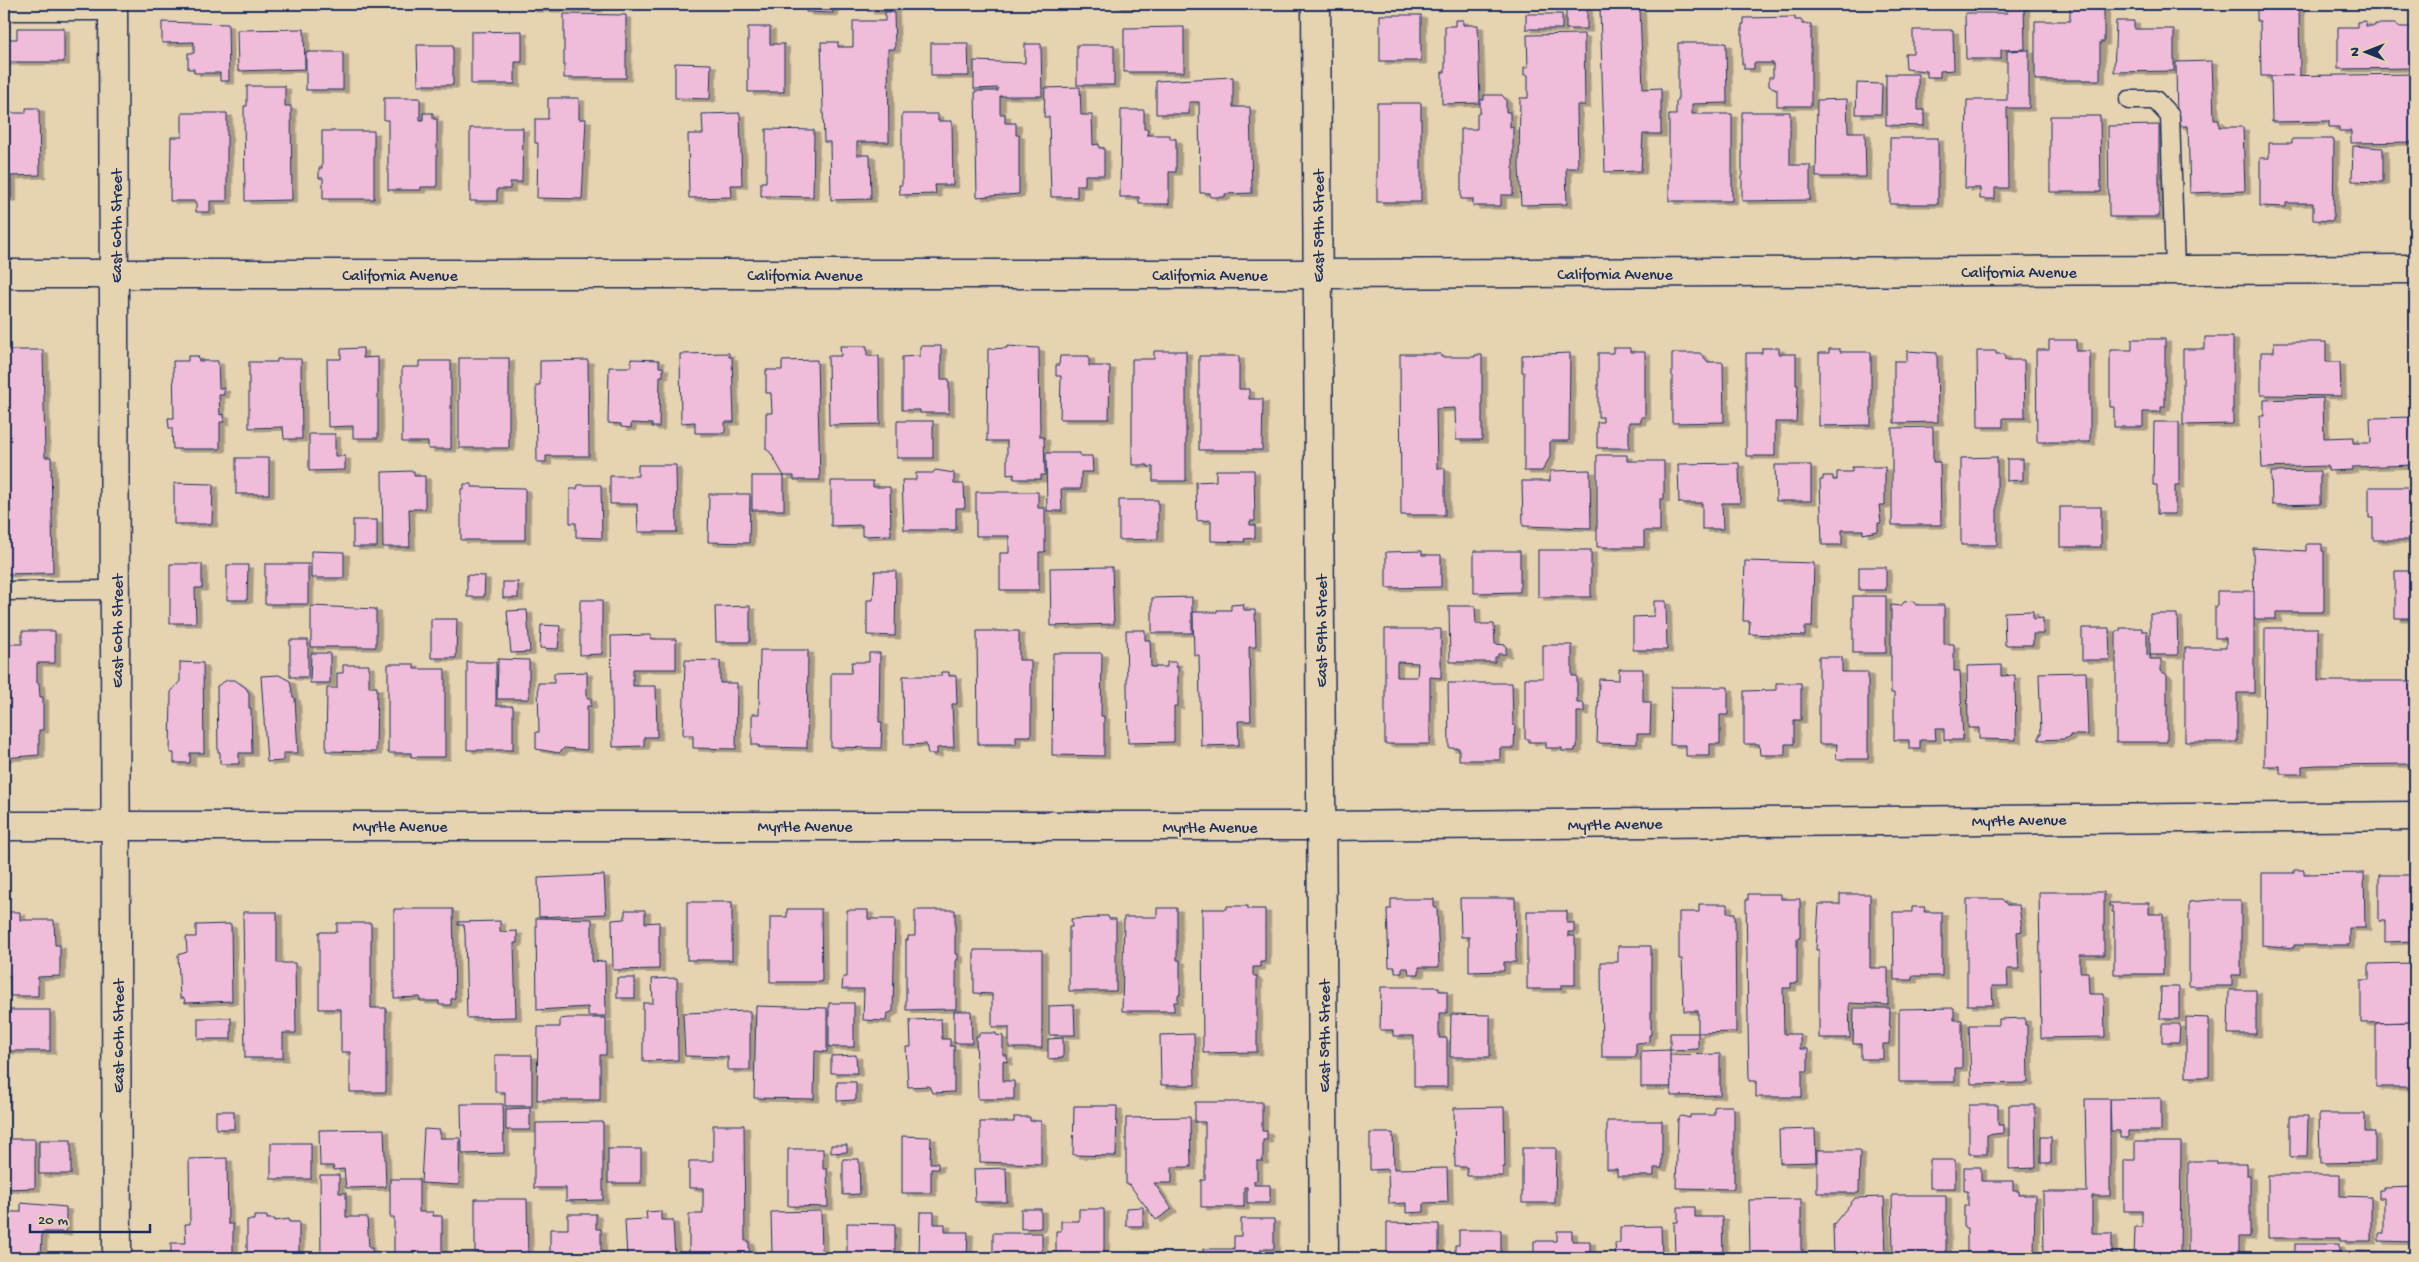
<svg xmlns="http://www.w3.org/2000/svg" width="2419" height="1262" font-family="'Gochi Hand',sans-serif">
<style>
.building{fill:#f0bcda;stroke:#1b2f5e;fill-rule:evenodd;filter:url(#shadow)}
.lines{fill:none;stroke-linecap:round;stroke-linejoin:round}
.service-casing{stroke:#1b2f5e;stroke-width:21}
.minor-casing{stroke:#1b2f5e;stroke-width:31}
.service{stroke:#e6d3b1;stroke-width:18}
.minor{stroke:#e6d3b1;stroke-width:28}
.labels{text-anchor:middle;stroke-width:4;stroke-linejoin:round;paint-order:stroke}
.street-label{font-size:16px;fill:#1b2f5e;stroke:#e6d3b1}
</style>
<defs>
<filter id="shadow"><feDropShadow dx="5.5" dy="3" stdDeviation="0" flood-color="#0004"/></filter>
</defs>
<rect width="100%" height="100%" fill="#e6d3b1"/>
<filter id="ink" filterUnits="userSpaceOnUse"><feTurbulence type="fractalNoise" baseFrequency=".02" numOctaves="2"/><feDisplacementMap in="SourceGraphic" scale="10" xChannelSelector="R" yChannelSelector="G"/><feConvolveMatrix kernelMatrix="1 2 1 2 8 2 1 2 1" color-interpolation-filters="sRGB"/></filter>
<g filter="url(#ink)">
<g class="building">
<rect x="530" y="4" width="67" height="5"/>
<path d="M806,4h27v9l-27,-1z"/>
<rect x="868" y="4" width="26" height="7"/>
<path d="M1116,4h46v2l-46,1z"/>
<path d="M2070,4h34v38h-4v38h-65v-59h35z"/>
<path d="M2257,4h42l1,72h-39l-1,-55h-3z"/>
<path d="M2007,5h17l1,44 -24,1v9h-35l-1,-46h42z"/>
<path d="M1612,6h19v3h9l3,80 18,-1v46h-18l-2,37 -36,1 -5,-164z"/>
<rect x="1566" y="8" width="21" height="21"/>
<path d="M885,12h9l1,37h-7l1,93h-32v13h13l1,44 -40,1 -1,-58h-6l-3,-100h17v5h15v-26h32z"/>
<path d="M564,14l62,1v63h-62z"/>
<rect x="1526" y="14" width="36" height="15"/>
<rect x="1380" y="15" width="41" height="46"/>
<path d="M1795,17v3h7v4h9v82h-34v-17l-8,-3v-9h4v-14h-19v6h-10v-5h-2v-40h2v-6z"/>
<path d="M1455,20h8v5h15l2,78 -38,1v-32h3v-46h10z"/>
<path d="M2116,21h18v8h40v42l-60,1z"/>
<path d="M2366,21v5h9v-2h22v3h18v41l-77,1v-42h19v-5z"/>
<path d="M162,22l66,2 1,57h-9v-8h-26v-4h-6v-16h6v-11l-32,1z"/>
<path d="M748,27h22v17h14v48h-36z"/>
<path d="M1184,27v45h-60v-44z"/>
<path d="M17,28h47v34h-60l2,-23h11z"/>
<path d="M304,29l1,40 -67,2 -1,-41z"/>
<path d="M1913,30h40l1,40 -14,1v6h-13v-6l-21,-2 -1,-16h8z"/>
<path d="M522,31v31h-7v22h-44v-52z"/>
<path d="M1584,34l1,71h-8l1,63h-12l1,36 -46,1 -2,-37 1,-70h8v-23h-4v-8h4l-1,-32z"/>
<path d="M931,43h37l1,33h-38z"/>
<path d="M1678,43h48l1,60 -35,1v10h40v87h-63v-86h7v-14h2z"/>
<path d="M1025,44h16l1,52h-42v18h5v9h11v12h3v59l-42,3 -2,-106h23v-3l-24,1v-28l51,2z"/>
<path d="M417,45h36v40h-35z"/>
<rect x="1077" y="45" width="37" height="40"/>
<path d="M2029,50v58h-22l1,80h-13v11h-15v-11h-15l2,-88h40v-49z"/>
<rect x="306" y="52" width="37" height="38"/>
<path d="M2212,61l2,59h5v7h24l2,64 -55,2 -2,-67h-11l-1,-64z"/>
<path d="M675,63l36,1 -1,35 -35,-1z"/>
<path d="M1886,74h32v36h6v16l-38,-1z"/>
<path d="M2415,74v68l-64,1v-12h-12v-4h-10v-6l-57,1 -1,-46z"/>
<path d="M1233,77v30h17l2,86 -27,1v3h-15v-4h-10l-1,-91h-10v12h-33v-33z"/>
<path d="M1857,83l25,1 -1,30h-25z"/>
<path d="M247,86h38v20h6l1,94 -47,1 -1,-95h3z"/>
<path d="M1080,87l1,28h11l1,30 6,-1v4h5v27h-19v10h-8v12h-26l-2,-80h-5l1,-29z"/>
<path d="M1484,95h18l4,5v12h4v15h3v68h-12v11h-28v-7h-12v-70h16v-16h3v-13h4z"/>
<path d="M384,98h36v22h3v-7h10v6h4v68h-16v3h-33v-70h-4z"/>
<path d="M548,98h31v21h7l-4,80 -45,-1 1,-55h-3v-24h13z"/>
<path d="M1847,99l1,33h17l1,45h-50l1,-77z"/>
<rect x="1377" y="103" width="44" height="99"/>
<path d="M26,108h13l1,67 -29,1v22h-7v-85h22z"/>
<path d="M1121,110h23v19h4l-1,6h23v4h6v33h-7v32h-30v-7h-19z"/>
<path d="M1742,112h48v53h20v35l-68,1z"/>
<path d="M182,113h45v88h-17v11h-14v-11h-26l1,-64h11z"/>
<path d="M740,113l2,72h-11l1,12 -43,1 -1,-64h15l-1,-20z"/>
<path d="M902,114h36v7h14l1,64h-18l1,9 -36,1 -1,-10h3z"/>
<path d="M2050,116h50l1,76h-51z"/>
<path d="M2159,125v92h-50l-1,-91z"/>
<path d="M470,128h53l-1,54h-12v7h-13v12h-27z"/>
<path d="M766,129l48,1 -1,67 -52,-1v-14h5z"/>
<path d="M322,131h52v68h-51v-21h-4v-10h3z"/>
<rect x="1890" y="138" width="48" height="66"/>
<path d="M2292,139h42l-1,82 -20,-1v-17h-27v4l-26,-1v-48h9v-15h23z"/>
<path d="M2353,146l30,2v34l-31,-1z"/>
<path d="M2205,337h28v87l-50,1v-76h22z"/>
<path d="M2132,339h33v68h-4v5h-18v15h-29v-20h-4v-57h22z"/>
<path d="M2049,340h27v11h14v91h-53l-1,-92h13z"/>
<path d="M2274,342h52v20h14l1,34 -80,-1v-43h13z"/>
<path d="M840,346h27v10h12l1,68 -51,1 -1,-69h13z"/>
<path d="M920,346h21v33h8v34h-29v-3h-18v-53l18,-1z"/>
<path d="M1007,346l32,2 1,89h4l1,38h-4v4h-27v-5l-7,1v-34h-20l1,-92 19,-1z"/>
<path d="M363,348v10l15,-1v81h-25v-12l-25,1 -1,-68h14v-10z"/>
<path d="M1613,348h17v4h15v65h-4v5h-12v26h-32v-26h6v-5h-5v-64h15z"/>
<path d="M1762,348h17v6h17v31h2l-2,37h-21v34h-29v-103h16z"/>
<path d="M1829,349h11v3h31v73l-52,1v-73h10z"/>
<path d="M4,350h39l2,107h6l2,116 -49,1z"/>
<path d="M1154,351h32v130h-33v-14h-5v-2h-16v-106h22z"/>
<path d="M1907,351l30,2 1,69 -44,1v-62h13z"/>
<path d="M1977,351h19v3h9v6h19l1,58h-22v9h-25z"/>
<path d="M729,353v4h3l2,65h-9v11h-30v-11l-14,1 -1,-69z"/>
<path d="M1570,353l-1,88h-19v16l-8,14h-18v-99h-2v-17z"/>
<path d="M1672,353h28l8,9h15l1,60 -52,1z"/>
<path d="M1400,354h41v3h34v-2h7v85h-26l-1,-32 -19,1 1,59h8v47h-44z"/>
<path d="M188,356h10l1,5h19l1,27h5v7h-5l1,20 4,-1v8h-4v27h-47l-1,-21h-3l-1,-10h6l-1,-57h15z"/>
<path d="M1060,356h29v10h21l-1,53h-49l1,-43h-5v-11h3z"/>
<path d="M1199,356h40v33h10v10h14l-1,51h-63z"/>
<rect x="459" y="358" width="50" height="90"/>
<path d="M277,359h24l1,80h-18l-1,-12 -34,1v-66h28z"/>
<path d="M631,359l28,1v7h4v9h-3l-1,51h-7v-3l-21,-1v5l-10,-1v-3l-13,-1 1,-56h22z"/>
<path d="M588,360l1,96h-43v6h-9l-1,-77h4v-24z"/>
<path d="M817,360l3,120h-26v-4h-10l-14,-24 -4,-3v-36h6l-1,-20h-5v-23h16v-9z"/>
<path d="M419,361h32v88h-23v-7h-26v-75h17z"/>
<path d="M2323,398l1,40 29,-1v6h18l-1,-25 45,-1v48l-63,2v3l-24,1v-5l-66,2 -2,-52h4v-16z"/>
<rect x="897" y="421" width="36" height="37"/>
<path d="M2154,422h25v63h-4v29h-18v-29h-4z"/>
<path d="M1933,427v35h7l1,63h-49v-97z"/>
<path d="M309,434h26v22h10v14l-36,1z"/>
<path d="M1046,453h34v3h12l1,16h-12v17h-20l1,22h-15z"/>
<path d="M1597,455h30v6h37v38h-4v32h-16v16h-47z"/>
<path d="M1997,457v88h-36v-87z"/>
<rect x="236" y="458" width="33" height="36"/>
<path d="M2007,459h16v21l-16,1z"/>
<path d="M1739,463l1,40h-18l1,26h-21v-26h-23l-1,-39z"/>
<path d="M638,465h38l1,67h-39l-1,-28h-27v-28h28z"/>
<path d="M1775,465h36v36h-35z"/>
<path d="M1852,467h33v38h-6l2,18h-3v8l-15,3v-4h-21v15h-20l-2,-65h3v-4h10v4h4v-8h15z"/>
<path d="M935,470l19,3v11h10l1,24h-9v22h-52l-2,-50h14v-7h17z"/>
<path d="M1216,470h38l1,51h-5v4h5v13l-11,1 1,3 -34,-1v-21l-14,1 -1,-39 20,-1z"/>
<path d="M1590,470l1,58 -68,-2 -1,-45h28v-10z"/>
<path d="M414,471v5h11v33h-16l1,38h-27l-1,-75z"/>
<path d="M2320,471v33l-48,1 -1,-33z"/>
<rect x="752" y="476" width="32" height="34"/>
<path d="M831,481h42v6h17l1,48 -29,1v-11l-31,1z"/>
<path d="M174,483l39,1 -1,40h-38z"/>
<path d="M464,484h8v3l53,1v52h-64v-51h3z"/>
<path d="M578,485h23l1,53 -26,-1v-14h-6v-34h7z"/>
<path d="M2369,487h46v53h-42v-22h-4z"/>
<path d="M976,492h62v16h7v44h-6v38h-39v-37h9v-17h-33z"/>
<path d="M709,494h41l-1,49 -41,-1z"/>
<path d="M1119,500h39v39l-39,1z"/>
<rect x="2060" y="507" width="41" height="40"/>
<rect x="353" y="520" width="24" height="27"/>
<path d="M2306,544h16v7h2v61h-48v7h-22l-1,-71 53,3z"/>
<rect x="1538" y="550" width="53" height="47"/>
<path d="M311,551l33,1v26h-33z"/>
<path d="M1422,551v4h19v32l-55,1v-36z"/>
<path d="M1474,551h46v41l-46,1z"/>
<path d="M1745,561l69,2 -2,64h-7v9l-56,-2 1,-13h-7z"/>
<path d="M2411,563h4v55h-20v-47h16z"/>
<path d="M170,564h32v24h-7l1,35h-26z"/>
<rect x="265" y="564" width="43" height="40"/>
<path d="M227,565h21l-1,35h-20z"/>
<path d="M1112,567l2,57 -63,2 -1,-58z"/>
<rect x="1859" y="567" width="27" height="23"/>
<path d="M875,571h21l-1,65 -28,-1v-35h6z"/>
<path d="M467,575l18,1 -1,21h-17z"/>
<rect x="503" y="582" width="15" height="16"/>
<path d="M2217,591h37v102h-17v49h-52v-94h41v-10h-11v-32h2z"/>
<rect x="1853" y="596" width="33" height="57"/>
<path d="M1192,597v36h-40v-35z"/>
<path d="M580,600h22v54l-22,1z"/>
<path d="M1654,601h12l1,49h-34v-33l21,-1z"/>
<path d="M1913,601l3,4h28v39h10v27h6l3,69h-19v-11h-9l1,11h-16v9h-11v-9h-15v-47h-3v-88l10,1 3,-4z"/>
<path d="M1243,604l1,6h11l1,37h-7l2,74h-13l1,24 -38,1 -2,-91h-5l-1,-43h24v-2h14v-5z"/>
<path d="M311,606l65,3v38h-65z"/>
<path d="M750,606v36h-34l-1,-35z"/>
<path d="M1449,606h26l1,18h18l1,20 11,1v9h-8v3h-3v5h-45z"/>
<path d="M527,610l3,42 -19,1 -4,-42z"/>
<path d="M2033,611v8l10,-1v16h-10v11h-28l-1,-33z"/>
<path d="M2150,614h27l1,41h-28z"/>
<path d="M431,619h26l-1,39h-25z"/>
<path d="M541,625l19,1 -2,23 -18,-1z"/>
<path d="M2082,628h27l1,32h-28z"/>
<path d="M2120,628h22v3h5v24h3v4h11v12l6,4v67h-51v-111h4z"/>
<path d="M2265,628h53v53h97v83l-97,1 -16,1v8h-22v-8h-16z"/>
<path d="M1385,629h56v49l-11,-1v67h-45zM1397,662l21,1 -1,14h-20z"/>
<path d="M1126,630h19v10h5l1,27h16v-5h9v5h2v39h-4v36l-46,1z"/>
<path d="M22,631h33v32h-18v20h2l1,14h3v33h-4v25l-35,3v-114h18z"/>
<path d="M977,631h42v29h12v76h-15v8h-38z"/>
<path d="M651,635v4h25v30h-43v17h23l1,51h-13v9l-31,1 -2,-111z"/>
<rect x="290" y="640" width="18" height="37"/>
<path d="M1543,645h29v31h5v27h7v9h-7v36h-2v3h-13v-3h-16v-6h-17v-3h-4v-61h18z"/>
<path d="M760,650h48l-1,98 -48,-1v-2h-7v-31h7z"/>
<path d="M311,653h19v30h-20z"/>
<path d="M869,653h11l-1,69h3l-1,26 -50,-1v-74h20l1,-11h17z"/>
<path d="M1053,653h49l-1,63h3v40l-52,-1z"/>
<path d="M1819,657h23v15h26v87h-32l1,-15h-18z"/>
<path d="M498,659l31,1v39h-32z"/>
<path d="M685,660l35,1v22h17l-1,66 -43,-1v-13h-10z"/>
<path d="M180,662l23,1 1,90h-14v10h-16v-10h-4l1,-61 9,-11z"/>
<path d="M467,662h29v44h17v44h-46z"/>
<path d="M388,664h26v5h31v88h-34v-4h-23z"/>
<path d="M343,665h26v22h8l-1,65 -50,-1 1,-63h10v-15h6z"/>
<path d="M2001,665v11l14,-1 1,65 -37,-1v-11h-11l-1,-62z"/>
<path d="M1619,669h24v33h8l-1,32h-13v10l-40,-1 2,-64 20,1z"/>
<path d="M587,672v26h4v8h-4v44l-23,-2 -5,5 -23,-4v-17h3l-1,-49h16v-10z"/>
<path d="M941,672h8v4h7l1,28h-5l2,43 -17,1v6h-9l-2,-10 -22,1 -1,-69h38z"/>
<path d="M2086,672l2,63h-18v2l-6,2 -25,1v-5h2l-2,-62z"/>
<path d="M279,675l11,6 3,16 2,1 3,55h-15v8l-16,1 -6,-86z"/>
<path d="M227,680h8l11,8 3,5v15h2l1,45h-13v11h-19v-12h-2l-1,-66z"/>
<path d="M1448,683h64l1,42h2l-1,23h-14v12h-41v-12h-10z"/>
<path d="M1776,683h25v37h-7v24h-9v11h-25l-1,-11h-15v-53l32,-1z"/>
<path d="M1671,687h57v28h-8v29h-10v12h-24v-11h-16z"/>
<path d="M2294,870h10v4l60,-1 1,55h-16v17h-55v3l-32,-3v-72h32z"/>
<path d="M604,875l2,39 -67,3 -1,-39z"/>
<path d="M2379,875h36v66l-30,1v-21h-6z"/>
<path d="M2039,892h65v63h-24v17h8l1,22h15l1,43 -64,1z"/>
<path d="M1748,894h33v5h19v39h-3v45h-6v5h-8l1,46h16v15h8v22h-6v26h-46v-16h-7l-3,-181h2z"/>
<path d="M1840,894h30v74h18v37l-39,-2 1,35h-31v-88h-3l3,-46h21z"/>
<path d="M1460,898h55l1,64h-12v9l-35,1v-35h-8z"/>
<path d="M1391,899h43v9h3l2,59h-20v7h-10l-1,-6h-6v5h-7v-6h-6l-2,-58h4z"/>
<path d="M1967,899h35l5,6h12l3,26 -5,1 2,37h-12l1,17h-16l1,19h-26z"/>
<path d="M2211,900h30v75h-9v11h-43v-84z"/>
<rect x="687" y="902" width="45" height="58"/>
<path d="M2109,903h40v11h14v60h-49v-62h-2v-6h-3z"/>
<path d="M1699,904h28v9h8l1,119 -38,1v-22h-14l-2,-52h-3v-47h20z"/>
<path d="M1227,906h21v3h17v53h-5v5h-7v8l4,2v75l-54,1 -1,-144h25z"/>
<path d="M1912,907h13l-1,5h18v64h-30v4h-18l-1,-68h19z"/>
<path d="M1157,908h20v52h3v35h-2v7h-4v9h-52l2,-94h33z"/>
<path d="M394,909h59l2,89 -4,1v6h-12v-4h-19v-4l-26,1z"/>
<path d="M787,909h34l1,73h-52v-65h17z"/>
<path d="M625,910h20v13l14,-1v47l-46,1 -1,-50 13,-1z"/>
<path d="M847,910h21v9h27l-2,92 -6,3 -1,7 -23,-1 1,-31h-22l1,-12h4z"/>
<path d="M915,910h40v44h3v6h-2v49l-50,1v-70h2v-4h7z"/>
<path d="M1527,911h40v12h7v9h-6v4h7v49h-14v4h-34z"/>
<path d="M4,912h16v8h34l1,25h5v31l-22,1v19h-28v-20h-6z"/>
<path d="M243,912h34v51h18l1,70h-13v25h-38z"/>
<path d="M1098,916h10l1,3h7v72h-47v-64h3l-1,-8 27,-1z"/>
<path d="M536,918l56,1v43l13,-1 1,55h-18v-9l-51,3z"/>
<path d="M500,921v11l17,-1v12h-3l2,74 -49,1 -2,-85 -1,-8h-6v-3z"/>
<path d="M337,923h34v85h15v84h-36v-40h-9v-43h-22v-77h18z"/>
<path d="M231,924l1,77 -47,2 -1,-5h-4l-2,-43 9,-3 -1,-15h10v-12z"/>
<path d="M1618,946h33v89h-2v7l-13,1v14h-34l-1,-95h17z"/>
<path d="M974,950h68v98h-33v-21h-17v-33l-18,-1z"/>
<path d="M2415,963v59l-54,1v-43h8v-16z"/>
<rect x="617" y="978" width="18" height="20"/>
<path d="M677,978l1,82 -35,1v-58h10l-1,-24z"/>
<path d="M1381,987h58v4h8v22h-8v25h8v49h-33v-51h-21v-6h-13z"/>
<path d="M2161,987h18v32h-19z"/>
<path d="M2229,990h27v44h-28z"/>
<rect x="829" y="1003" width="25" height="44"/>
<path d="M1074,1005l1,30h-26v-29z"/>
<path d="M756,1006l71,2v44l-12,-1 -1,48 -60,-1z"/>
<path d="M1854,1008h36l-1,36h-6v15h-22v-15h-8z"/>
<path d="M1954,1008v12h8v48h-7v14h-56v-73z"/>
<rect x="4" y="1010" width="46" height="41"/>
<path d="M750,1011v59h-22v-13l-43,-1 -2,-43z"/>
<path d="M954,1011h17l1,32h-18z"/>
<path d="M1451,1014l39,1v42h-40z"/>
<path d="M2186,1017l23,1v59h-23z"/>
<rect x="198" y="1018" width="33" height="21"/>
<path d="M568,1018h38v37h-6v45h-63l1,-73h22v-8z"/>
<path d="M2025,1018v7h2l1,58 -57,1 -2,-59h30v-6z"/>
<path d="M941,1019l1,20h8v7h4v46l-22,1 -3,-7 -21,1 -2,-40h5l-1,-27z"/>
<path d="M2415,1022v65h-39v-64z"/>
<path d="M2162,1024h18l-1,18h-17z"/>
<path d="M979,1033h17v2l7,1v19h4v7l-4,-1v20h11v18h-36l-2,-63h3z"/>
<path d="M1670,1033h28v16l-28,1z"/>
<path d="M1194,1034l1,51h-34l-1,-50z"/>
<path d="M1063,1038v20l-15,1v-20z"/>
<path d="M1670,1050l1,37h-30v-36z"/>
<path d="M1720,1054v41l-49,1 -1,-41z"/>
<path d="M495,1055h37v51h-27v-14h-10z"/>
<path d="M856,1055l1,18h-26v-17z"/>
<path d="M837,1082h19v18l-19,1z"/>
<rect x="4" y="1084" width="1" height="20"/>
<path d="M2161,1098v33h-33v7h-8v-7h-9l-1,-32z"/>
<path d="M2085,1099h25v97h-18v37h20v25h-68l-1,-66h44z"/>
<path d="M1195,1102h67v29h5v9h-4v21h-6v20h-3v4h16v18h-23v-16h-3v20h-43v-27h4v-58h-10z"/>
<path d="M461,1104h42l1,49 -42,1z"/>
<path d="M1969,1105h29v20h5v8l-16,2v19h-18z"/>
<path d="M2009,1105h26l1,63 -27,1z"/>
<path d="M1074,1106h43l-1,50 -43,-1z"/>
<path d="M1718,1106h14l2,4v79l-58,-1 2,-69 3,-3 9,2v-3h24v-8z"/>
<path d="M1504,1107l1,60h-2v9h-36v-9h-12l-1,-59z"/>
<path d="M530,1108v22h-24v-21z"/>
<rect x="216" y="1111" width="18" height="18"/>
<path d="M2319,1114h46v18h10v30l-55,1z"/>
<path d="M2290,1116h18l-1,41h-17z"/>
<path d="M1014,1117h16v4h11v43l-61,-2v-40h34z"/>
<path d="M1190,1117l1,50h-19v16h-18l18,26 -16,11 -27,-36h-3v-66z"/>
<path d="M1607,1121h55v47h-8v8h-37v-7h-10z"/>
<path d="M603,1122v78l-37,1v-13h-32v-40h2v-25z"/>
<path d="M713,1125h31l1,116h4v17h-60v-44h14v-26h-14v-27h24z"/>
<path d="M384,1129l2,58 -40,1 -2,-19 -10,1 -1,-4h-13l-1,-36z"/>
<path d="M424,1129l16,1v8h20l-1,47 -38,-2z"/>
<path d="M1815,1129l1,33 -36,1 -1,-33z"/>
<path d="M1370,1133h23l1,36 53,-1 1,34 -24,1v9l-18,1v-10l-17,1 -1,-35 -18,1z"/>
<path d="M902,1136l29,1 -1,26h8v6h-7v24h-29z"/>
<rect x="2041" y="1137" width="10" height="26"/>
<path d="M4,1139h31v49l-31,1z"/>
<rect x="39" y="1140" width="32" height="34"/>
<path d="M2135,1142h46l-1,116h-46l1,-31h7v-16h-18v-51h11z"/>
<rect x="271" y="1143" width="40" height="36"/>
<path d="M831,1145h16v7l-16,1z"/>
<path d="M1522,1148h34l-1,55h-33z"/>
<rect x="608" y="1149" width="33" height="34"/>
<path d="M788,1149h35v20h4l1,38 -40,-1z"/>
<path d="M1817,1150h43l-1,43h-42z"/>
<path d="M227,1158l1,66h5v34h-62v-15h15l-1,-19h5l-1,-65z"/>
<path d="M843,1159h16l1,35 -17,1z"/>
<rect x="1930" y="1160" width="25" height="28"/>
<path d="M2188,1161h29v3h30v12h3v61h-11v21h-51z"/>
<path d="M1964,1167h17v14h32v10h6v4h16l-1,63h-67v-30h-3v-22h4v-15h-4z"/>
<path d="M1006,1168l1,34h-32l-1,-33z"/>
<path d="M320,1175h19v18h7v24h21l2,31h3l1,10h-52z"/>
<path d="M2268,1175h72v21l31,1v44h-31v-3h-72z"/>
<path d="M390,1179h29v33h14v4h9v42h-48v-41h-4z"/>
<path d="M2415,1187v55l-36,-1v-7h5v-36h-5v-8h5v-2z"/>
<path d="M1892,1195h54v63h-53z"/>
<path d="M1884,1197l2,61h-52l-1,-33 22,-27z"/>
<path d="M475,1199h52l1,59h-68v-4h15z"/>
<path d="M1801,1199v51h2v8h-53l-1,-58z"/>
<path d="M21,1203l45,4v25h-24l-1,26h-37v-46h17z"/>
<path d="M1143,1207v19h-17v-18z"/>
<path d="M1678,1207h17v10h27l1,41h-48l-1,-36h4z"/>
<path d="M1021,1209h20v19l-20,1z"/>
<path d="M1079,1209h25v49h-48v-27h5v-10h18z"/>
<path d="M661,1211v9h12l2,38h-48l-2,-38 22,-1 -1,-7z"/>
<path d="M821,1211l1,47h-66v-3h16l-1,-43z"/>
<path d="M920,1212h14v12h11v8h23l-1,26h-48z"/>
<path d="M568,1214h28v15h5v29h-51v-29h18z"/>
<path d="M254,1216h13v3h8v2l14,-2v3h10v36h-52v-38h7z"/>
<path d="M1241,1219h33v30h-13v9h-58v-9h31v-13h7z"/>
<path d="M847,1223l48,1v34h-48z"/>
<path d="M1387,1223l52,1v27l7,1v6h-59z"/>
<path d="M1661,1226l1,32h-46l-1,-15h5v-16z"/>
<path d="M1459,1230h42v28h-46v-13h4z"/>
<path d="M1557,1231h15v10h18v17h-56v-17h23z"/>
<rect x="993" y="1233" width="49" height="25"/>
<rect x="2295" y="1244" width="44" height="14"/>
<path d="M2341,1251l63,1v6h-63z"/>
</g>
<g class="lines">
<defs>
<g id="service">
<path d="M4,11h109"/>
<path d="M2129,100h26l15,16 5,154"/>
<path d="M4,591l111,-1"/>
</g>
<g id="minor">
<path d="M113,4l4,1254"/>
<path d="M1316,4l8,1254"/>
<path d="M4,274h1314l1097,-5"/>
<path d="M4,826h1318l1093,-10"/>
</g>
</defs>
<use href="#service" class="service-casing"/>
<use href="#minor" class="minor-casing"/>
<use href="#service" class="service"/>
<use href="#minor" class="minor"/>
</g>
</g>
<g class="labels">
<g class="street-label">
<text transform="translate(115 226) rotate(-90)" y="6">East 60th Street</text>
<text transform="translate(1317 226) rotate(-90)" y="6">East 59th Street</text>
<text x="2019" y="277">California Avenue</text>
<text x="1615" y="279">California Avenue</text>
<text x="400" y="280">California Avenue</text>
<text x="805" y="280">California Avenue</text>
<text x="1210" y="280">California Avenue</text>
<text transform="translate(116 631) rotate(-90)" y="6">East 60th Street</text>
<text transform="translate(1320 631) rotate(-90)" y="6">East 59th Street</text>
<text transform="translate(2019 819) rotate(-1)" y="6">Myrtle Avenue</text>
<text transform="translate(1615 823) rotate(-1)" y="6">Myrtle Avenue</text>
<text x="400" y="831">Myrtle Avenue</text>
<text x="805" y="831">Myrtle Avenue</text>
<text x="1210" y="832">Myrtle Avenue</text>
<text transform="translate(117 1036) rotate(-90)" y="6">East 60th Street</text>
<text transform="translate(1323 1036) rotate(-90)" y="6">East 59th Street</text>
</g>
</g>
<rect width="2419" height="1262" fill="none" stroke="#e6d3b1" stroke-width="20"/>
<rect x="10" y="10" width="2399" height="1242" fill="none" stroke="#1b2f5e" stroke-width="2" filter="url(#ink)"/>
<g transform="translate(2366 52) rotate(270)" stroke="#e6d3b1" stroke-width="4" paint-order="stroke">
<path d="M0-4L9 19L0 12L-9 19Z" fill="#1b2f5e"/>
<text y="-8" font-size="14" font-weight="bold" text-anchor="middle" fill="#1b2f5e">N</text>
</g>
<path d="M30 1224v8h120v-8" fill="none" stroke="#1b2f5e" stroke-width="2.5"/>
<text x="38" y="1224" font-size="15" fill="#1b2f5e" stroke="#e6d3b1" stroke-width="4" paint-order="stroke">20 m</text>
</svg>
